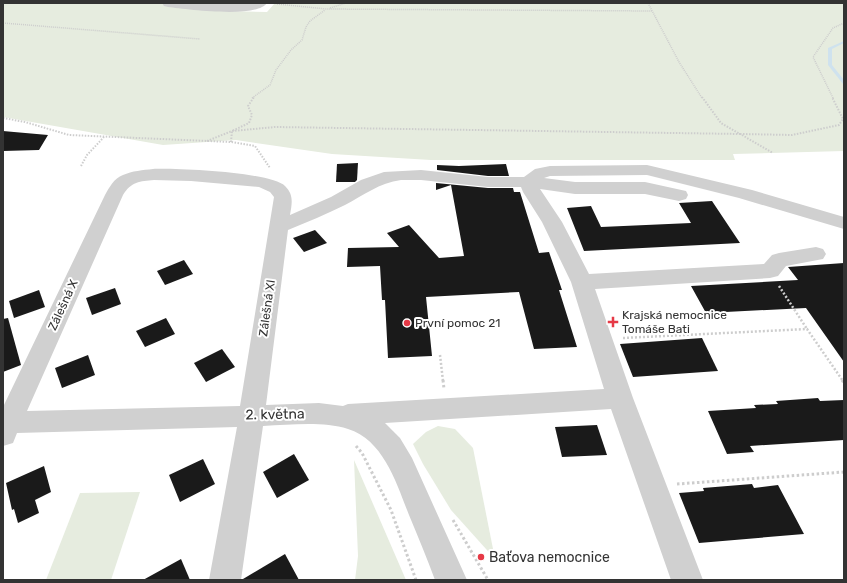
<svg xmlns="http://www.w3.org/2000/svg" width="847" height="583" font-family="Rubik,sans-serif">
<style>
.green{fill:#e6ecdf}
.lines{fill:none;stroke-linecap:round;stroke-linejoin:round}
.stream{fill:#cfe2ee;fill-rule:evenodd}
.building{fill:#1a1a1a}
.path-far3{stroke:#cdcdcd;stroke-width:1.5;stroke-dasharray:1 1;stroke-linecap:butt}
.path-far2{stroke:#cdcdcd;stroke-width:2;stroke-dasharray:1.5 1.5;stroke-linecap:butt}
.path-far1{stroke:#cdcdcd;stroke-width:2.5;stroke-dasharray:2 2;stroke-linecap:butt}
.path{stroke:#cdcdcd;stroke-width:3;stroke-dasharray:2.5 2.5;stroke-linecap:butt}
.minor{fill:#d0d0d0;fill-rule:evenodd}
.poi-dot{fill:#e63946;stroke:#fff;stroke-width:1.5}
.labels{text-anchor:middle;stroke-width:4;stroke-linejoin:round;paint-order:stroke}
.street-label{font-size:12px;fill:#333;stroke:#fff}
.poi-label{font-size:12px;fill:#333;stroke:#fff;text-anchor:start}
.near-street-label{font-size:14px;fill:#333;stroke:#fff}
.near-poi-label{font-size:14px;fill:#333;stroke:#fff;text-anchor:start}
</style>
<rect width="100%" height="100%" fill="#fff"/>
<g class="green">
<path d="M3,3h152l72,8 40,1 8,-9h569v148l-111,3 2,6h-304l-99,-6 -96,-14 -73,5 -160,-28z"/>
<path d="M438,426l17,3 18,19 22,111 -44,-49 -28,-46 -10,-20 13,-12z"/>
<path d="M354,460l52,120h-51l3,-24z"/>
<path d="M140,492l-29,88h-65l34,-87z"/>
</g>
<g class="lines">
<path class="stream" d="M844,41v2l-12,6v16l12,15v4h-1l-15,-19v-17z"/>
</g>
<g class="building">
<path d="M3,131l11,1 34,3 -9,15 -36,1z"/>
<path d="M358,163l-1,17 -2,2h-19l1,-18z"/>
<path d="M506,164l3,12h-21l-51,-6v-5l22,1z"/>
<path d="M436,183l52,5h25l1,4h6l19,61 10,-1 13,38h-3l18,57 -43,2 -15,-57 -93,5 6,59 -44,2 -3,-58h-3l-2,-34 -33,1 1,-19 51,-1 -12,-14 22,-8 30,33 25,-2 -13,-71 -15,5z"/>
<path d="M712,201l28,42 -156,8 -17,-43 24,-2 10,21 90,-4 -12,-20z"/>
<path d="M315,230l12,13 -23,9 -11,-14z"/>
<path d="M184,260l9,14 -28,11 -8,-14z"/>
<path d="M844,263v99l-38,-54 -100,5 -15,-27 107,-6 -10,-13z"/>
<path d="M115,288l6,16 -29,11 -6,-17z"/>
<path d="M39,290l6,17 -31,11 -5,-17z"/>
<path d="M8,318l13,47 -18,7v-53z"/>
<path d="M166,318l9,16 -30,13 -9,-16z"/>
<path d="M702,338l16,33 -85,6 -13,-33z"/>
<path d="M222,349l13,18 -29,15 -12,-19z"/>
<path d="M88,355l7,20 -33,13 -7,-20z"/>
<path d="M818,398l2,3 24,-1v40l-94,6 4,6 -27,2 -19,-43 48,-3 -2,-3 24,-1 -2,-3z"/>
<path d="M597,425l10,30 -45,2 -7,-30z"/>
<path d="M294,454l15,26 -32,18 -14,-26z"/>
<path d="M203,459l12,25 -35,18 -11,-27z"/>
<path d="M44,466l7,26 -16,8 4,13 -21,10 -4,-14 -2,1 -6,-27z"/>
<path d="M752,484l2,4 24,-3 26,49 -105,9 -20,-50 25,-2 -1,-3z"/>
<path d="M285,554l14,26h-56v-1z"/>
<path d="M181,559l9,21h-47z"/>
</g>
<g class="lines">
<g class="path-far3">
<path d="M648,3l31,59 23,36"/>
<path d="M277,4l49,5 326,2"/>
<path d="M330,8l16,-5"/>
<path d="M3,23l197,16"/>
<path d="M252,98l18,-13 6,-15 15,-20 11,-10 4,-13 4,-6 15,-11"/>
<path d="M833,98l-20,-41 20,-29 11,-5"/>
</g>
<g class="path-far2">
<path d="M3,118l22,4 44,13 162,7 24,4 15,22"/>
<path d="M740,134l52,1 47,-10 4,-6 -11,-22"/>
<path d="M742,135l31,18"/>
<path d="M207,141l25,-10 43,-4 465,7 -19,-11 -19,-26"/>
<path d="M231,142l1,-11 17,-8 3,-8 -4,-9 6,-9"/>
<path d="M81,166l6,-11 17,-18"/>
</g>
<g class="path-far1">
<path d="M779,286l28,43"/>
<path d="M623,338l184,-9 36,52"/>
<path d="M440,355l3,26"/>
</g>
<g class="path">
<path d="M443,380l1,9"/>
<path d="M842,380l2,3"/>
<path d="M356,446l6,7 29,57 25,70"/>
<path d="M677,484l167,-12"/>
<path d="M453,520l35,60"/>
</g>
<g class="minor">
<path d="M162,3l67,1 38,-1c-11,16 -81,6 -99,4l-4,-1z"/>
<path d="M647,165l105,25 92,27v12l-105,-31 -92,-23 -97,1 -6,2 31,4h70l41,9 2,4 -2,4 -7,2 -34,-7h-70l-35,-5 22,33 27,52 175,-10 8,-9 7,-2 37,-6 7,2 3,5 -3,5 -37,7 -8,10 -8,2 -175,11 38,109 70,182h-32l-60,-171 -226,14 15,15 12,20 55,122h-32c-8,-22 -17,-43 -26,-65 -12,-30 -25,-75 -61,-86 -26,-8 -57,-4 -85,-3l-22,154h-32l28,-153 -220,6 -4,10 -10,3v-39l102,-212c4,-7 9,-17 18,-20 9,-4 20,-5 30,-6 23,-1 118,3 132,17 9,9 7,17 5,29l41,-18 30,-17 23,-8 37,-2 67,7h36l11,-8 15,-3zM154,180l37,1 68,6 11,5 4,5 -34,209 -213,5 96,-216c8,-13 17,-14 31,-15zM401,180h20l67,7h33l2,5 19,30 29,60 33,107 -256,15 -5,2 -24,-3 -53,2 22,-175c19,-8 39,-16 57,-25 19,-10 34,-22 56,-25z"/>
</g>
</g>
<g class="poi-dot">
<path d="M611 316h4v4h4v4h-4v4h-4v-4h-4v-4h4z"/>
<circle cx="407" cy="323" r="4"/>
<circle cx="481" cy="557" r="4"/>
</g>
<g class="labels">
<g class="street-label">
<text transform="translate(63 305) rotate(-65)" y="4">Zálešná X</text>
<text transform="translate(267 308) rotate(-82)" y="4">Zálešná XI</text>
</g>
<g class="poi-label">
<text x="622" y="319">Krajská nemocnice<tspan x="622" dy="14">Tomáše Bati</tspan></text>
<text x="415" y="327">První pomoc 21</text>
</g>
<g class="near-street-label">
<text transform="translate(275 414) rotate(-1)" y="5">2. května</text>
</g>
<g class="near-poi-label">
<text x="489" y="562">Baťova nemocnice</text>
</g>
</g>
<rect width="847" height="583" fill="none" stroke="#333333" stroke-width="8"/>
</svg>
